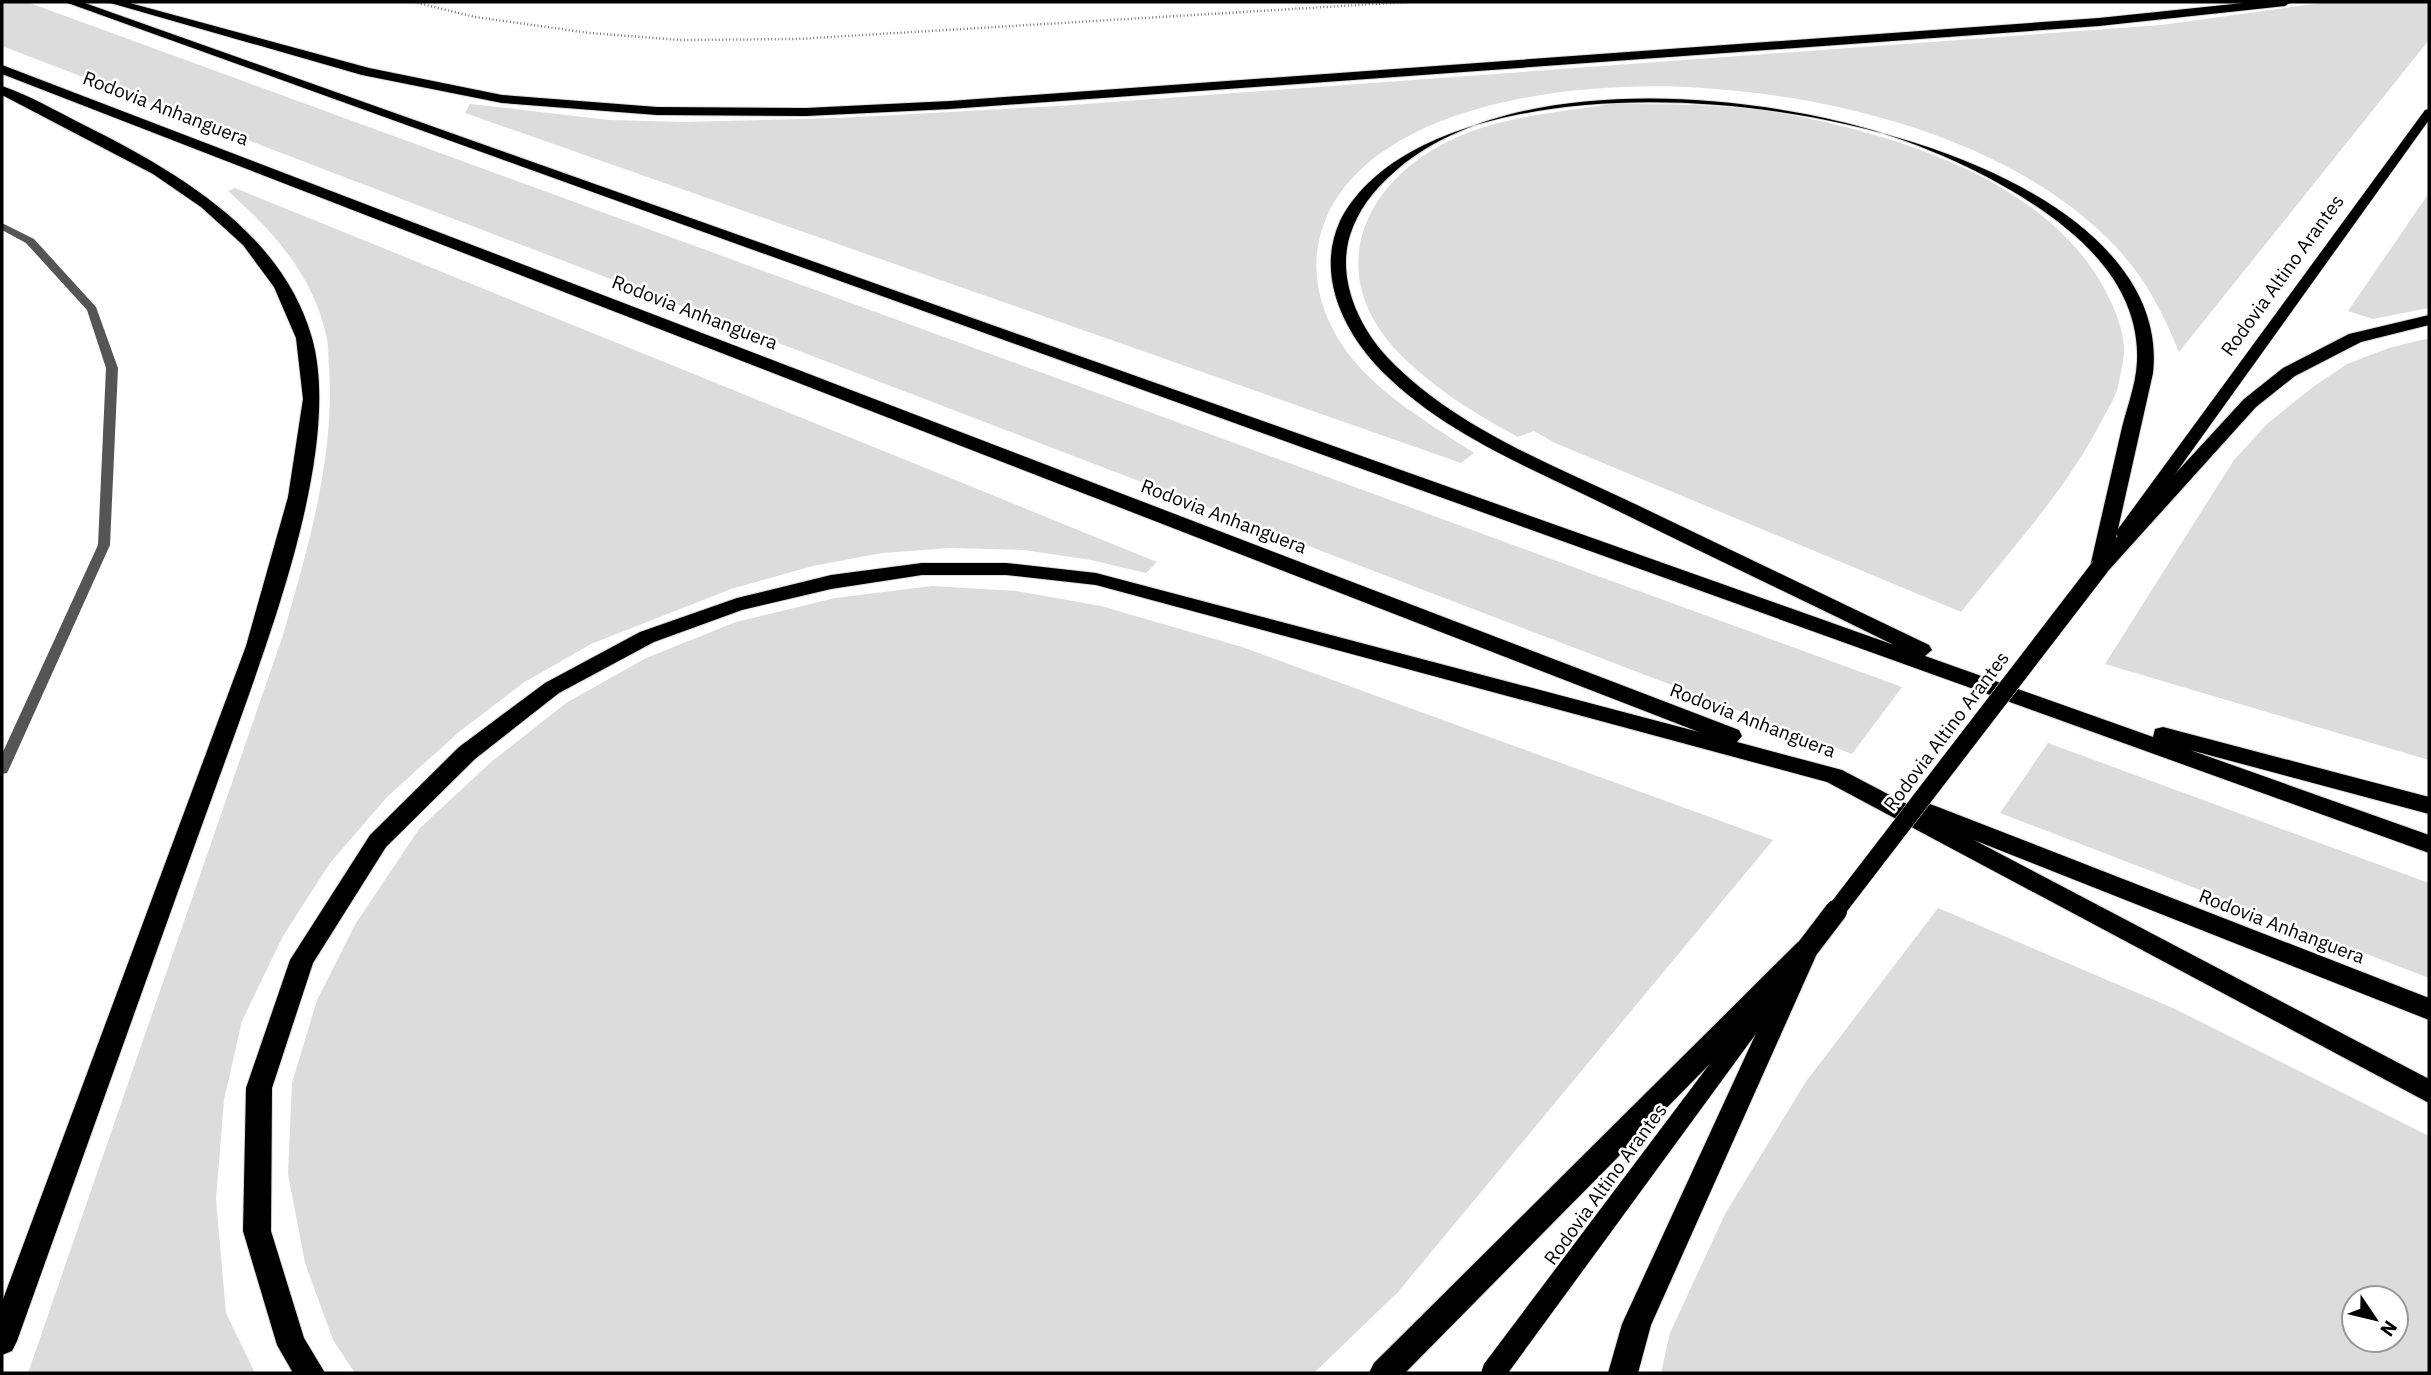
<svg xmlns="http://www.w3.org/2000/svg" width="2431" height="1375" font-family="'IBM Plex Sans',sans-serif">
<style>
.green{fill:#dcdcdc;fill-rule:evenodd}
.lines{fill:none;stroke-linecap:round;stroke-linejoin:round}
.primary-casing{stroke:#dbdbdb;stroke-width:1}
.highway-casing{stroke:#dbdbdb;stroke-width:2}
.path{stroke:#777;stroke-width:2.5;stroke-dasharray:1 2.5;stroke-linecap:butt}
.street{fill:#555;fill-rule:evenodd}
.primary{fill:#000;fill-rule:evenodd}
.highway{fill:#000;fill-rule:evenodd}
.primary-bridge-far1-casing{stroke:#dbdbdb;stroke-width:19;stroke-linecap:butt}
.primary-bridge-casing{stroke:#dbdbdb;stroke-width:24;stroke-linecap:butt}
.primary-bridge-far1{stroke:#000;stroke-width:18}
.primary-bridge{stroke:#000;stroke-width:22}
.labels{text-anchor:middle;stroke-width:5;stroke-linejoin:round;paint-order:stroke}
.street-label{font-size:19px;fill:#000;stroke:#fff}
</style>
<rect width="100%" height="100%" fill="#fff"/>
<g class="green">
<path d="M2,2h25l1875,685 -50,67 -1850,-708z"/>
<path d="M2328,2h101v38l-250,312c-18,-44 -38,-82 -73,-115 -100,-98 -266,-140 -403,-149 -114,-8 -321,10 -376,128 -18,40 -12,82 9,119 29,52 90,86 138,118l-13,10 -996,-350 5,-9 139,16 75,2 156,-4 218,-12 1104,-81z"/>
<path d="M1611,104c67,0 135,0 200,15 107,23 240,69 294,171 9,17 19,40 19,60 0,12 -4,25 -6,37 -3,11 -11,23 -16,33 -36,71 -92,130 -141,192l-406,-169 -21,-12 -16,6c-44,-24 -82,-47 -117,-82 -74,-74 -46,-163 40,-210 51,-28 113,-32 170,-41z"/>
<path d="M235,188l922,374 -11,11 -55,-13 -67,-10 -74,-2 -68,5 -69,13 -82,23 -140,55 -68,39 -64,49 -71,64 -58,67 -47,73 -41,85 -18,79 -8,99 10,114 29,60h-227l255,-738c25,-87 52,-177 46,-268 -1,-11 0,-22 -3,-32 -13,-60 -54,-105 -98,-144z"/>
<path d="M2429,193v115l-56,11 -25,-8z"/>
<path d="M2429,338v422l-324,-96 129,-204 34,-37 45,-36 34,-23 42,-16z"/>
<path d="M932,586l84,5 85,15 141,41 531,193 -375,452 -84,81h-959l-22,-33 -28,-77 -17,-89 4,-91 25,-83 39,-77 63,-94 72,-67 75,-59 80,-45 90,-36 99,-24z"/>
<path d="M2048,743l381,140v95l-429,-165z"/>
<path d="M1938,908l235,100 256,128v237h-768l9,-40 55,-119 80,-131zM2354,1298h42v42h-42z"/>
</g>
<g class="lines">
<defs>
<g id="primary">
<path d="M2429,109v11l-299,417h-12l-2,-4 2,-4 307,-419z"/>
<path d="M1770,990l7,3 3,6 -3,6 -269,368h-27l3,-9 279,-371z"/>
</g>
<g id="highway">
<path d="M65,2h17l1812,643c-94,-46 -188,-91 -282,-137 -81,-40 -174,-76 -237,-144 -35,-39 -58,-93 -35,-143 113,-221 842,-112 813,152l-37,165 128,-139 39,-31 66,-34 80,-19v10l-68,17 -66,34 -39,31 -148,164 -8,2 -7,-1 -3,-5c10,-44 20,-87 30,-131 5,-25 16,-49 17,-75 1,-22 -4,-45 -14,-65 -40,-84 -183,-149 -269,-171 -130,-34 -343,-49 -454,42 -20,17 -37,35 -47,60 -19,45 3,97 35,131 66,69 162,106 247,146 98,47 196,94 294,141l3,5 -7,6 228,81 2,-8 8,-2 266,70v17l-239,-64 239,85v18z"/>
<path d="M107,2h19l243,66 133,27 155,12 149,1 144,-7 1149,-83 154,-16h38l-6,4 -186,20 -1149,83 -144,7 -149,-1 -155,-12 -140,-28z"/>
<path d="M2,65l1737,665 3,6 -5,6 105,28 78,41 2,-4 8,-3 8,3 491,191v22l-455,-180 455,239v24l-602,-321 -731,-197 -90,-10h-84l-91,14 -89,21 -88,32 -95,51 -84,66 -89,88 -73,116 -41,125 -1,143 33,107 21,35h-32l-16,-28 -34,-114 3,-143 44,-128 80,-125 89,-88 86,-64 95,-51 97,-34 94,-23 91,-12h84l90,10 603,159 -1697,-658z"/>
<path d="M2,86c27,9 54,25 80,38 92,46 200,107 230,214 30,106 -40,291 -76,393 -20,55 -40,111 -60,166 -53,148 -106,296 -159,444l-5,10 -10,4v-53l244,-656 42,-149 15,-98 -7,-61 -22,-51 -31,-42 -42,-38 -48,-33 -151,-79z"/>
<path d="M1807,939l9,3 3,7 -168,376 -13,48h-30l14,-49 148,-321 -365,370h-36l5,-10 424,-421z"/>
</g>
</defs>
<use href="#primary" class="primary-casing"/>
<use href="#highway" class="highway-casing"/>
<path class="path" d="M414,2l61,15 115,16 91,7 116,-1 611,-37"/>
<path class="street" d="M2,223l32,16 62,68 22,61 -8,177 -101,224 -2,4 -5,1v-20l96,-209 8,-177 -19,-58 -61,-67 -24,-13z"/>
<use href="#primary" class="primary"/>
<use href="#highway" class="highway"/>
<defs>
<path id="primary-bridge-far1" d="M1835,912l265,-345"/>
<path id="primary-bridge" d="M1807,949l29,-38"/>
</defs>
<use href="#primary-bridge-far1" class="primary-bridge-far1-casing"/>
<use href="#primary-bridge" class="primary-bridge-casing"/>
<use href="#primary-bridge-far1" class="primary-bridge-far1"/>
<use href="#primary-bridge" class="primary-bridge"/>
</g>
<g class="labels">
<g class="street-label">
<text transform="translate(166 108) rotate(21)" y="7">Rodovia Anhanguera</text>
<text transform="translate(2282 275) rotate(-54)" y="7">Rodovia Altino Arantes</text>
<text transform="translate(695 312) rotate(21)" y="7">Rodovia Anhanguera</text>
<text transform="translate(1224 516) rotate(21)" y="7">Rodovia Anhanguera</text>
<text transform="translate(1753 720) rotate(21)" y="7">Rodovia Anhanguera</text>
<text transform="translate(1946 731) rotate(-53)" y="7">Rodovia Altino Arantes</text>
<text transform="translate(2282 926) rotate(21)" y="7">Rodovia Anhanguera</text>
<text transform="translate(1605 1184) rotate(-54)" y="7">Rodovia Altino Arantes</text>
</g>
</g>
<rect width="2431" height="1375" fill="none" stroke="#000000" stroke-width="7"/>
<g transform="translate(2375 1319) rotate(125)"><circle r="33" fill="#ffffff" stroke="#999999" stroke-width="2"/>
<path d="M0-5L12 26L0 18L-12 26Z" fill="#000000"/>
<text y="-10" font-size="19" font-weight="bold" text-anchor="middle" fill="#000000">N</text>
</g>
</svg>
